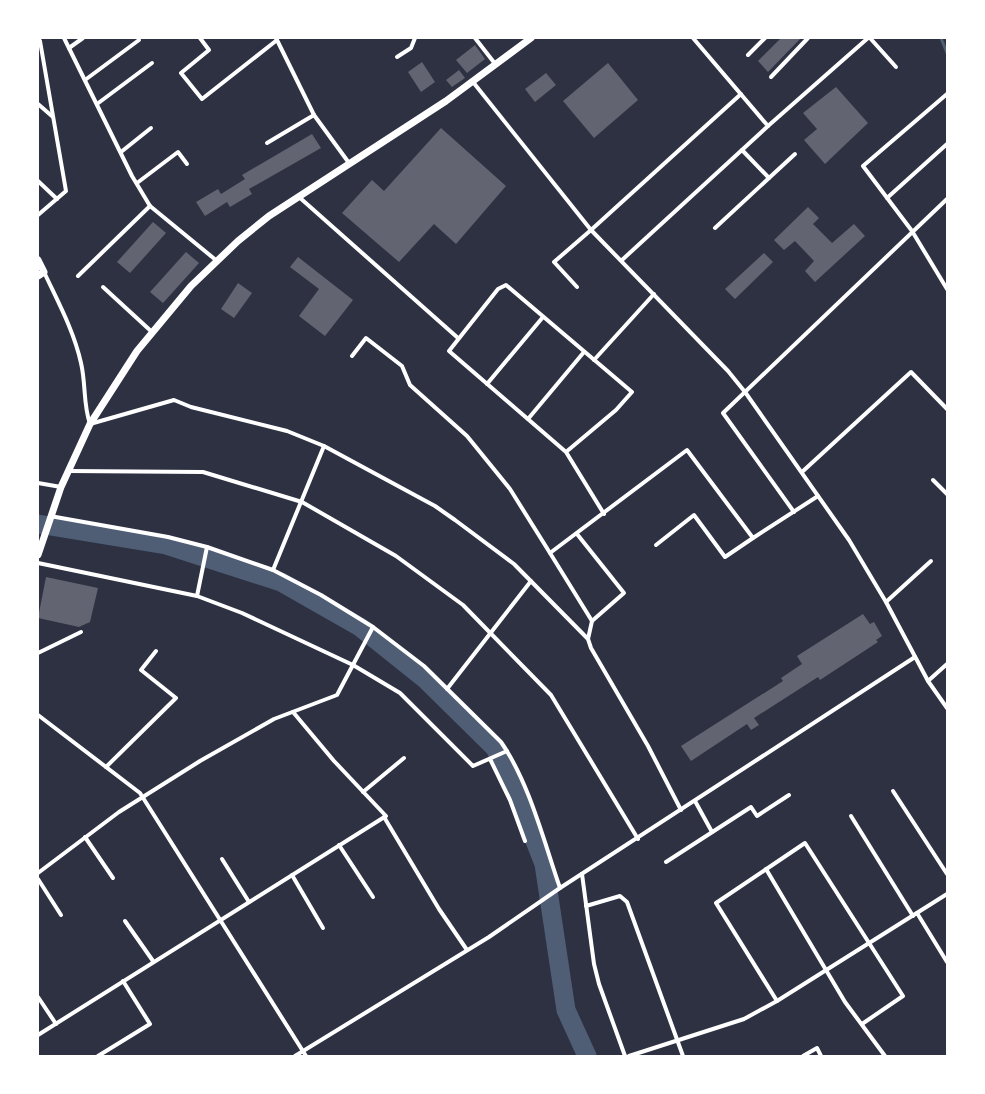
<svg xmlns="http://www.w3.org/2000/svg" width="985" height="1094" font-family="Inter,sans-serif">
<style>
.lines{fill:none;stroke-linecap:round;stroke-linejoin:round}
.stream{stroke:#4f5d75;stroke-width:3}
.river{stroke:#4f5d75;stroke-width:19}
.building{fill:#626471}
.minor{stroke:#fff;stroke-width:4}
.tertiary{stroke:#fff;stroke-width:7}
.secondary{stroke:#fff;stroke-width:7}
</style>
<rect width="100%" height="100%" fill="#2d3142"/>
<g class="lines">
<path class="stream" d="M941,38l6,15"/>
<path class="river" d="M38,524l128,21 115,37 79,45 65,52 70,69 16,32 33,84 22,146 21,46"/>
</g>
<g class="building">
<path d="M781,38h20l-33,34 -10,-11z"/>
<path d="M475,45l10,14 -18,14 -11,-13z"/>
<path d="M422,62l13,20 -14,10 -13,-20z"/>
<path d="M608,63l30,37 -44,38 -31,-37z"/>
<path d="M459,70l6,8 -13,9 -6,-7z"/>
<path d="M546,73l10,12 -21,17 -10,-13z"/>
<path d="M836,87l32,36 -43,41 -21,-24 13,-11 -14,-16z"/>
<path d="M441,128l65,58 -50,58 -22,-20 -35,38 -57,-49 30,-33 12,11z"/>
<path d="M312,134l9,14 -72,41 3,5 -22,13 -3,-5 -22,14 -9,-14 22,-13 3,5 24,-15 -3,-4z"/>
<path d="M808,207l11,11 -6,6 19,19 22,-19 11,12 -50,46 -10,-11 9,-10 -19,-20 -11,9 -10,-10z"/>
<path d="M153,222l13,11 -36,40 -13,-11z"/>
<path d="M186,252l13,11 -36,40 -13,-11z"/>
<path d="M764,253l9,9 -38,37 -10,-10z"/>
<path d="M298,257l55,43 -28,36 -26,-20 20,-27 -29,-22z"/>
<path d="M238,283l14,10 -18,25 -13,-9z"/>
<path d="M46,577l52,11 -8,34 -11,5 -41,-9z"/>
<path d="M863,614l7,10 4,-2 8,14 -6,4 2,2 -58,38 -2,-3 -64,41 5,7 -8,5 -4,-6 -56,37 -10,-15 102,-65 -2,-3 21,-14 -5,-8z"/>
</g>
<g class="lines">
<g class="minor">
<path d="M64,38l68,138 18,30 67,55"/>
<path d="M200,38l9,12 -28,23 21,26 75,-59"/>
<path d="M276,38l38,77 35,48"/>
<path d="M475,38l21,27"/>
<path d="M870,38l26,29"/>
<path d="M38,39l2,2 26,150 -28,24"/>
<path d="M69,48l14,-10"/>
<path d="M748,55l17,-17"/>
<path d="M397,57l14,-9 4,-10"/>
<path d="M771,77l37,-39"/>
<path d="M85,80l54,-40"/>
<path d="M473,82l118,148 137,141 17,21 104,148 37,62 42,79 19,27"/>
<path d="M947,94l-84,72 49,65 35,58"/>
<path d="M38,104l15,13"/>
<path d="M97,104l55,-41"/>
<path d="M768,126l100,-88"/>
<path d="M267,143l47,-28"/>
<path d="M121,152l30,-24"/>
<path d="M769,178l26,-24"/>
<path d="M38,181l19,18"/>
<path d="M137,183l41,-31 9,12"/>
<path d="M299,197l159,141"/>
<path d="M887,198l60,-54"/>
<path d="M715,228l54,-50 -27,-28"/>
<path d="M622,260l146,-134 -75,-88"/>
<path d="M44,272c14,30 30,59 37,91 5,21 2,41 9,61l84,-24 17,7 96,24 37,15 111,60 20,14 59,44 74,75 3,9 57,98 33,64"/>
<path d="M78,276l72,-70"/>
<path d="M103,287l49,45"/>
<path d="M577,287l-23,-25 37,-32 150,-136"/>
<path d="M352,356l14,-18 36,28 8,19 57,51 43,53 40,64"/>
<path d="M594,360l60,-66"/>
<path d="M487,384l56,-67"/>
<path d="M528,419l56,-67"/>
<path d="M566,452l-117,-101 49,-62 8,-4 126,107 -16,18 -50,42 38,62"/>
<path d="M68,471l135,1 99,30 94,54 67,49 88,90 87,144"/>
<path d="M802,472l109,-100 36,37"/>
<path d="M933,480l14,14"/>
<path d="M38,483l23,4"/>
<path d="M794,512l-71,-99 224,-214"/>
<path d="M50,516l118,21 39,10 66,23 48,25 52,32 51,39 77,76c28,40 43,100 59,146"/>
<path d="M577,534l47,59 -32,28 -4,18"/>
<path d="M656,545l38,-30 31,42 28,-19"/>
<path d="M38,563l159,33 45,17 111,52 47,28 73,73 34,-15"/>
<path d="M273,570l51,-124"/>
<path d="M197,596l10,-49"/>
<path d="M886,602l45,-41"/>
<path d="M592,621l-42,-68 137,-103 66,88 65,-42"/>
<path d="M38,653l43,-21"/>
<path d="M928,681l19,-17"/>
<path d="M447,689l84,-108"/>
<path d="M38,715l102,78 166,263"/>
<path d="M490,759l20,41 15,41"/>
<path d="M106,767l70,-69 -35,-28 15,-19"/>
<path d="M893,791l54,83"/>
<path d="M363,792l41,-34"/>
<path d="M695,801l17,31"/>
<path d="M851,816l62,100"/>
<path d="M384,817l55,92 28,41"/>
<path d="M85,837l28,41"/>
<path d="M339,845l34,52"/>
<path d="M222,859l27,43"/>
<path d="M666,862l85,-55 6,9 32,-21"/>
<path d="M766,869l79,133 40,54"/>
<path d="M38,873l81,-61 81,-51 74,-42 63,-24 36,-68"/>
<path d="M582,874l12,90 5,20 26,72"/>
<path d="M292,875l31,53"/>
<path d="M38,879l23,36"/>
<path d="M586,906l34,-10 7,6 56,154"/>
<path d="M917,913l30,49"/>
<path d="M125,921l28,40"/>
<path d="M38,997l18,27"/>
<path d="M777,1001l-61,-98 89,-60 98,153 -41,28"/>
<path d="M38,1035l348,-219 -52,-55 -41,-49"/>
<path d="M98,1056l52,-32 -27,-43"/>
<path d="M295,1056l194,-119 71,-49 355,-231"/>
<path d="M629,1056l115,-37 33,-18 170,-107"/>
<path d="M803,1056l14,-8 4,8"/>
</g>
<path class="tertiary" d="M38,260l6,12 -6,4"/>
<path class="secondary" d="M38,555l23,-68 29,-63 47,-73 54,-65 47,-45 31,-25 177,-115 85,-63"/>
</g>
<rect width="985" height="1094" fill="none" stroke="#ffffff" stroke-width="78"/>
</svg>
